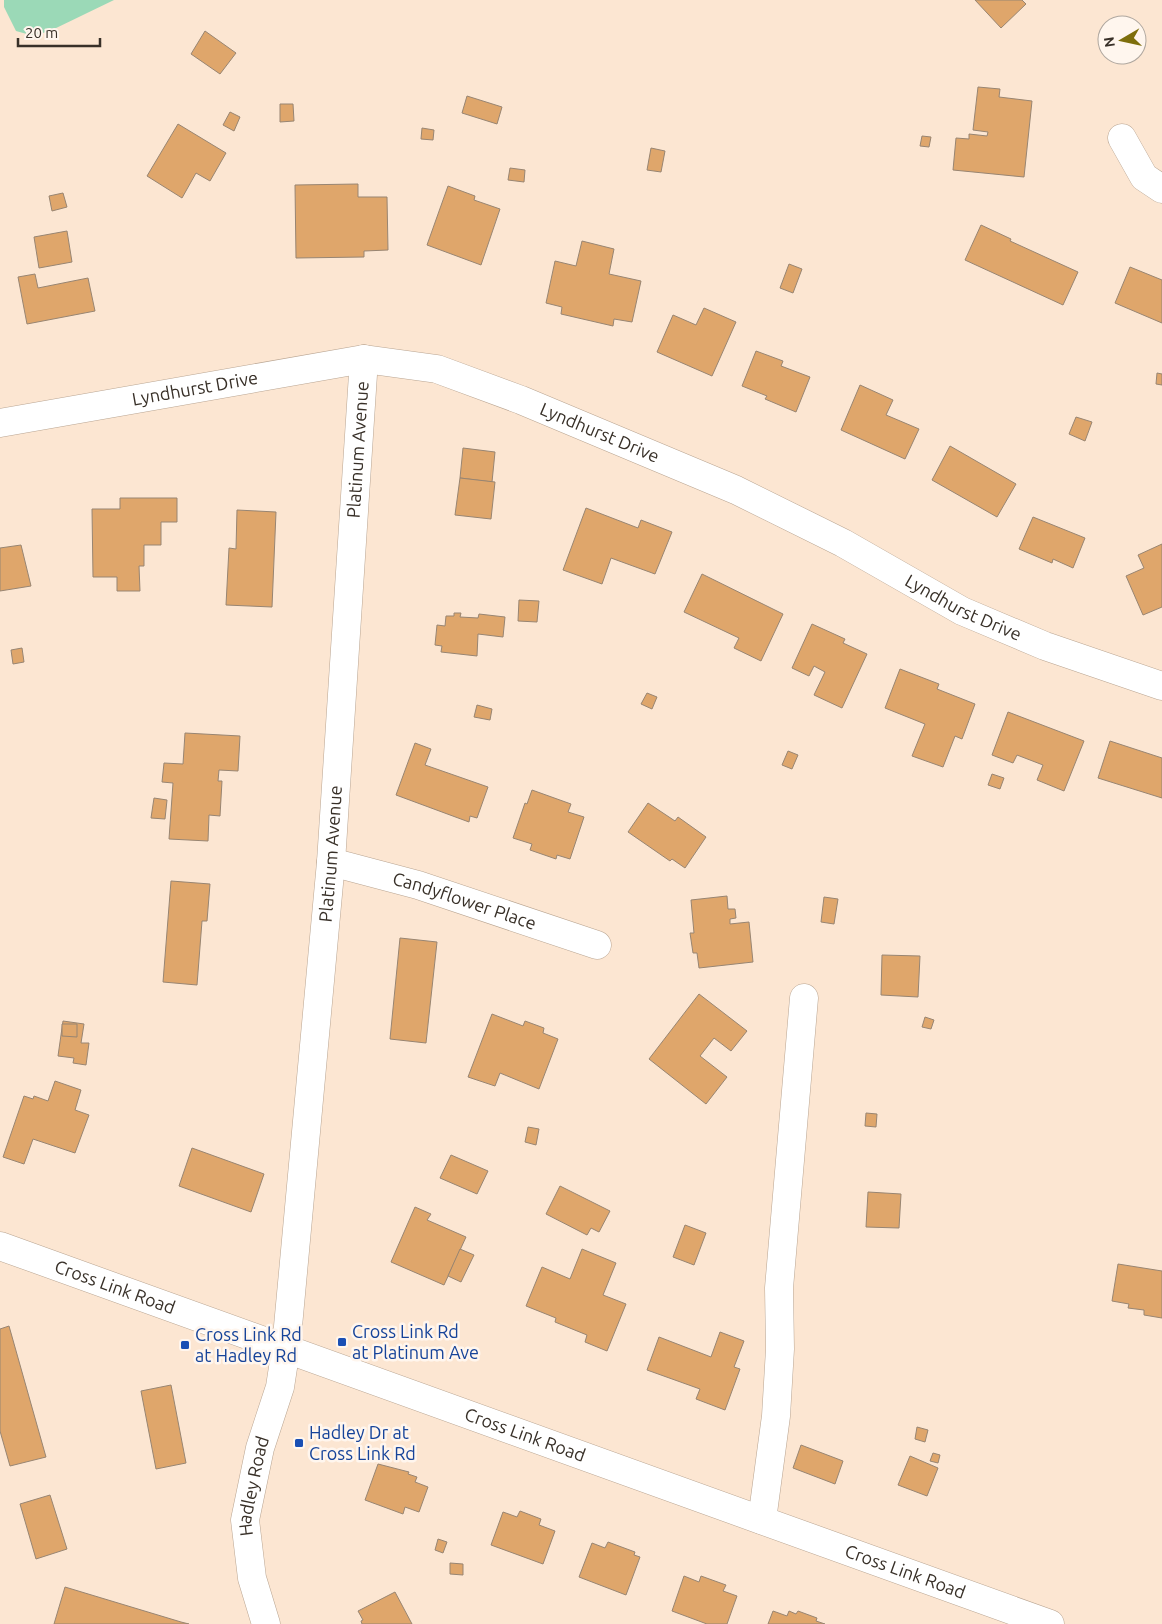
<svg xmlns="http://www.w3.org/2000/svg" width="1162" height="1624" font-family="Ubuntu,sans-serif">
<style>
.green{fill:#9bd9b7}
.building{fill:#dfa66b;stroke:#988572}
.lines{fill:none;stroke-linecap:round;stroke-linejoin:round}
.minor-casing{stroke:#b9a592;stroke-width:29}
.minor{stroke:#fff;stroke-width:28}
.transit-dot{fill:#1a4fb4;stroke:#fff6ee;stroke-width:2}
.labels{text-anchor:middle;stroke-width:5;stroke-linejoin:round;paint-order:stroke}
.street-label{font-size:18px;fill:#383028;stroke:#fff6ee}
.transit-label{font-size:18px;fill:#164399;stroke:#fff6ee;text-anchor:start}
</style>
<rect width="100%" height="100%" fill="#fce6d2"/>
<path class="green" d="M4,0h110l-62,30 -18,6 -18,-5 -12,-24z"/>
<g class="building">
<path d="M975,0h47l4,4 -25,24z"/>
<path d="M205,31l31,22 -16,21 -29,-20z"/>
<path d="M978,87l22,2 -1,8 33,4 -8,76 -71,-7 3,-32 13,1v-5l18,2 1,-4 -15,-2z"/>
<path d="M467,96l35,11 -5,17 -35,-11z"/>
<path d="M280,104h13l1,17 -14,1z"/>
<path d="M230,112l10,5 -6,14 -11,-6z"/>
<path d="M178,124l48,29 -16,28 -14,-8 -14,25 -35,-22z"/>
<path d="M422,128l12,2 -1,10 -12,-1z"/>
<path d="M922,136l9,1 -2,10 -9,-1z"/>
<path d="M651,148l14,3 -4,21 -14,-2z"/>
<path d="M510,168l15,2 -1,12 -16,-2z"/>
<path d="M358,184v13h29l1,53 -24,1v6l-68,1 -1,-73z"/>
<path d="M448,186l27,10 -1,4 26,9 -19,56 -54,-20z"/>
<path d="M63,193l4,14 -15,4 -3,-15z"/>
<path d="M981,225l30,14 -1,2 68,31 -15,33 -98,-45z"/>
<path d="M67,231l5,31 -33,6 -5,-31z"/>
<path d="M582,241l32,8 -5,25 32,7 -9,41 -18,-3 -1,7 -52,-12 1,-7 -16,-4 9,-42 21,5z"/>
<path d="M789,264l13,5 -9,24 -13,-5z"/>
<path d="M1130,267l32,13v43l-47,-20z"/>
<path d="M35,274l3,14 50,-10 7,33 -68,13 -9,-47z"/>
<path d="M704,308l32,14 -24,54 -55,-24 16,-37 23,10z"/>
<path d="M756,351l27,10 -2,5 29,11 -14,35 -31,-13 2,-3 -25,-10z"/>
<path d="M1157,373l5,1v11l-6,-1z"/>
<path d="M860,385l33,15 -7,15 33,14 -14,30 -64,-29z"/>
<path d="M1076,417l16,5 -7,19 -16,-7z"/>
<path d="M950,446l66,38 -19,33 -65,-37z"/>
<path d="M463,448l32,4 -3,30 -32,-4z"/>
<path d="M460,478l35,4 -4,37 -36,-4z"/>
<path d="M120,498h57v24h-16v23h-17v21h-5l1,25h-23v-14h-24l-1,-68h28z"/>
<path d="M586,508l52,20 3,-8 31,12 -17,42 -44,-16 -9,26 -39,-14z"/>
<path d="M237,510l39,2 -4,95 -46,-2 3,-57 7,1z"/>
<path d="M1033,517l52,21 -12,30 -20,-9 -1,4 -33,-14z"/>
<path d="M1162,544v63l-19,8 -17,-39 18,-8 -6,-13z"/>
<path d="M21,545l10,41 -31,5v-43z"/>
<path d="M702,574l81,40 -22,47 -27,-13 5,-10 -55,-26z"/>
<path d="M519,600l20,1 -2,21 -19,-1z"/>
<path d="M454,613h7l-1,4 18,1 1,-4 26,3 -2,20 -25,-3 -1,22 -36,-4 1,-6 -7,-1 2,-20 8,1 1,-10h8z"/>
<path d="M812,624l33,15 -2,4 24,11 -25,54 -28,-13 11,-23 -11,-6 -5,10 -17,-8z"/>
<path d="M22,648l2,14 -11,2 -2,-14z"/>
<path d="M900,669l39,15 -2,5 38,15 -13,35 -7,-3 -12,31 -31,-11 13,-32 -40,-16z"/>
<path d="M647,693l10,4 -5,12 -11,-5z"/>
<path d="M477,705l15,4 -2,11 -16,-3z"/>
<path d="M1008,712l76,29 -20,50 -27,-11 6,-15 -26,-10 -4,8 -21,-8z"/>
<path d="M185,733l55,3 -2,35 -19,-1 -1,11h4l-2,35 -11,-1 -1,26 -39,-2 4,-56 -11,-1 2,-19 19,1z"/>
<path d="M1110,741l52,17v40l-64,-20z"/>
<path d="M415,743l16,6 -6,16 63,22 -11,31 -7,-2 -1,6 -73,-27z"/>
<path d="M788,751l10,4 -6,14 -10,-4z"/>
<path d="M992,774l12,4 -4,11 -12,-4z"/>
<path d="M532,790l39,14 -3,8 16,5 -14,42 -13,-4 -1,4 -26,-9 2,-6 -19,-6 12,-35 2,1z"/>
<path d="M154,798l13,2 -2,19 -14,-1z"/>
<path d="M648,803l27,18 3,-4 28,20 -21,31 -13,-9 -2,2 -42,-29z"/>
<path d="M171,881l39,3 -3,37h-5l-5,64 -34,-3z"/>
<path d="M727,896l1,13h7l1,9 -6,1v5l19,-2 4,40 -54,6 -2,-15h-4l-3,-20h4l-3,-33z"/>
<path d="M824,897l14,2 -4,25 -13,-2z"/>
<path d="M400,938l37,4 -11,101 -36,-4z"/>
<path d="M882,955l38,1 -2,41 -37,-2z"/>
<path d="M699,994l48,37 -16,20 -17,-13 -14,18 27,21 -21,27 -57,-45z"/>
<path d="M492,1014l31,12 2,-5 19,7 -1,5 15,6 -19,50 -39,-16 -5,13 -27,-9z"/>
<path d="M925,1017l9,3 -3,9 -9,-2z"/>
<path d="M63,1021l21,3 -3,19h8l-3,22 -13,-2 1,-5 -16,-2z"/>
<path d="M62,1024h15v13l-15,-1z"/>
<path d="M55,1081l26,9 -6,20 14,5 -14,38 -42,-14 -9,25 -21,-7 21,-61 9,3 1,-3 14,5z"/>
<path d="M866,1113l11,1 -1,13 -11,-1z"/>
<path d="M528,1127l11,2 -3,16 -11,-3z"/>
<path d="M192,1148l72,26 -13,38 -72,-26z"/>
<path d="M451,1155l37,16 -11,23 -37,-16z"/>
<path d="M560,1186l50,25 -11,21 -8,-4 -4,7 -41,-21z"/>
<path d="M868,1192l33,2 -2,34 -33,-1z"/>
<path d="M415,1207l16,7 -4,6 39,17 -22,48 -53,-23z"/>
<path d="M685,1225l21,8 -12,32 -21,-8z"/>
<path d="M460,1249l14,6 -13,27 -13,-6z"/>
<path d="M582,1249l34,14 -13,32 23,9 -19,47 -22,-9 2,-7 -32,-13 1,-4 -30,-12 16,-39 28,12z"/>
<path d="M1118,1264l44,7v47l-18,-3v-5l-16,-2 1,-4 -17,-3z"/>
<path d="M9,1326l37,131 -36,9 -10,-35v-102z"/>
<path d="M720,1332l24,9 -10,26 6,2 -15,41 -29,-11 4,-10 -53,-19 12,-33 52,20z"/>
<path d="M171,1385l15,78 -30,6 -15,-78z"/>
<path d="M917,1427l11,3 -3,12 -10,-3z"/>
<path d="M801,1445l42,16 -8,23 -42,-16z"/>
<path d="M933,1453l7,2 -2,8 -8,-2z"/>
<path d="M910,1456l28,12 -11,28 -29,-11z"/>
<path d="M378,1464l31,8 -1,2 9,3 -2,5 13,5 -9,25 -14,-5 -2,7 -38,-14z"/>
<path d="M50,1495l17,54 -31,10 -16,-55z"/>
<path d="M520,1511l21,8 -2,6 16,6 -12,33 -52,-19 12,-33 14,5z"/>
<path d="M438,1539l9,3 -4,11 -8,-3z"/>
<path d="M608,1542l27,10 -1,3 6,2 -14,38 -47,-18 13,-34 13,5z"/>
<path d="M450,1563l13,1v11l-13,-1z"/>
<path d="M684,1576l15,6 2,-6 25,9 -3,6 14,5 -10,28h-20l-35,-13z"/>
<path d="M65,1587l116,35 8,2h-135z"/>
<path d="M395,1592l17,32h-50l-1,-3 2,-1 -5,-9z"/>
<path d="M773,1611l14,5 2,-5 7,3 2,-3 19,7 -1,3 9,3h-57z"/>
</g>
<g class="lines">
<defs>
<g id="minor">
<path d="M1122,138l22,39 18,12"/>
<path id="s1" d="M0,423l364,-64 73,10 84,31 215,90 107,53 119,68 83,35 117,40"/>
<path id="s2" d="M331,862l87,23 179,60"/>
<path id="s3" d="M0,1246l1050,378"/>
<path d="M762,1520l14,-104 4,-67 -1,-61 25,-290"/>
<path id="s4" d="M266,1624l-14,-46 -7,-58 15,-72 20,-61 6,-39 45,-486 33,-503"/>
</g>
</defs>
<use href="#minor" class="minor-casing"/>
<use href="#minor" class="minor"/>
</g>
<g class="transit-dot">
<rect x="337" y="1337" width="10" height="10" rx="2.5"/>
<rect x="180" y="1340" width="10" height="10" rx="2.5"/>
<rect x="294" y="1438" width="10" height="10" rx="2.5"/>
</g>
<g class="labels">
<g class="street-label">
<text dy="6" stroke="none"><textPath href="#s1" startOffset="198">Lyndhurst Drive</textPath></text>
<text dy="6" stroke="none"><textPath href="#s1" startOffset="618">Lyndhurst Drive</textPath></text>
<text dy="6" stroke="none"><textPath href="#s4" startOffset="1185">Platinum Avenue</textPath></text>
<text dy="6" stroke="none"><textPath href="#s1" startOffset="1022">Lyndhurst Drive</textPath></text>
<text dy="6" stroke="none"><textPath href="#s4" startOffset="780">Platinum Avenue</textPath></text>
<text dy="6" stroke="none"><textPath href="#s2" startOffset="139">Candyflower Place</textPath></text>
<text dy="6" stroke="none"><textPath href="#s3" startOffset="122">Cross Link Road</textPath></text>
<text dy="6" stroke="none"><textPath href="#s3" startOffset="558">Cross Link Road</textPath></text>
<text dy="6" stroke="none"><textPath href="#s4" startOffset="141">Hadley Road</textPath></text>
<text dy="6" stroke="none"><textPath href="#s3" startOffset="962">Cross Link Road</textPath></text>
</g>
<g class="transit-label">
<text x="352" y="1338">Cross Link Rd<tspan x="352" dy="21">at Platinum Ave</tspan></text>
<text x="195" y="1341">Cross Link Rd<tspan x="195" dy="21">at Hadley Rd</tspan></text>
<text x="309" y="1439">Hadley Dr at<tspan x="309" dy="21">Cross Link Rd</tspan></text>
</g>
</g>
<g transform="translate(1122 40) rotate(261)"><circle r="24" fill="#fff6ee" stroke="#afa79f"/>
<path d="M0-4L9 19L0 12L-9 19Z" fill="#7e6e0b"/>
<text y="-8" font-size="14" font-weight="bold" text-anchor="middle" fill="#383028">N</text>
</g>
<path d="M18 38v8h82v-8" fill="none" stroke="#383028" stroke-width="2.5"/>
<text x="25" y="38" font-size="15" fill="#383028" stroke="#fff6ee" stroke-width="4" paint-order="stroke">20 m</text>
</svg>
